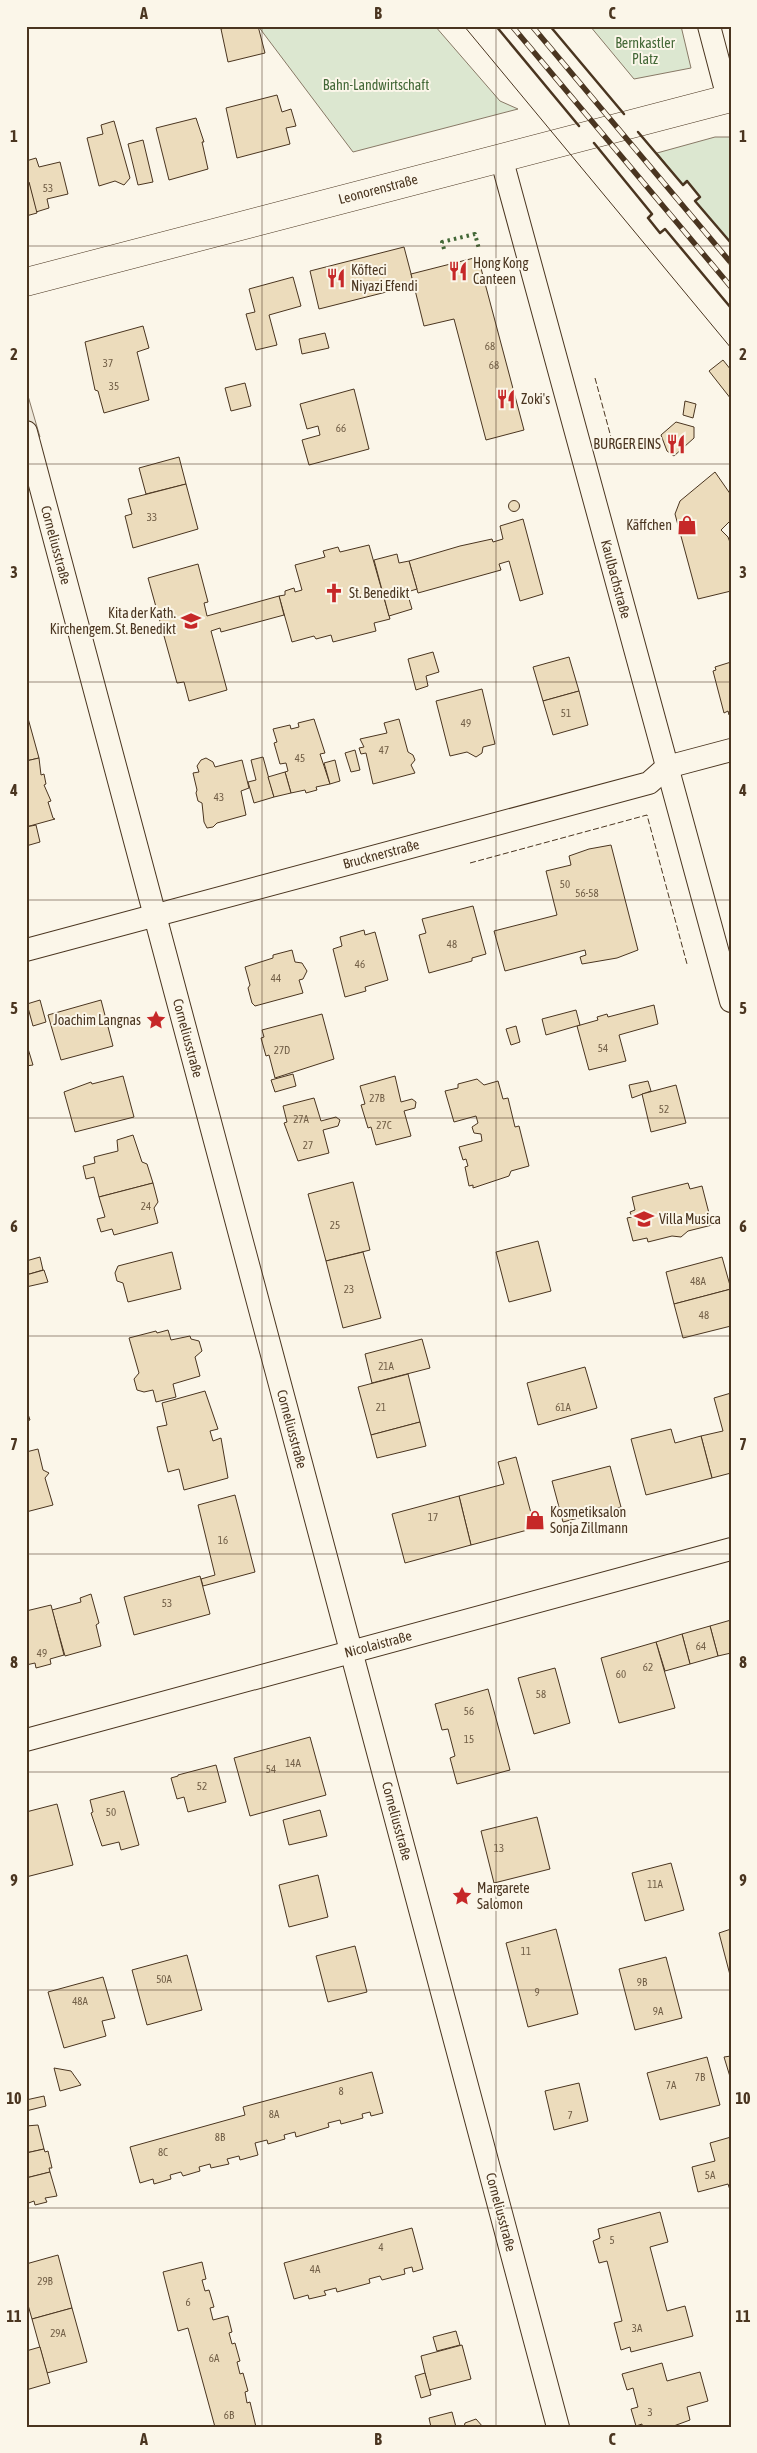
<svg xmlns="http://www.w3.org/2000/svg" width="757" height="2453" font-family="'Asap Condensed',sans-serif">
<style>
.green{fill:#dce7d0;stroke:#887966}
.parking{fill:#ede7d9;stroke:#887966}
.building{fill:#ecdcbc;stroke:#4a3520}
.lines{fill:none;stroke-linecap:round;stroke-linejoin:round}
.street-casing{stroke:#4a3520;stroke-width:24}
.secondary-casing{stroke:#4a3520;stroke-width:29}
.street{stroke:#fbf6e9;stroke-width:22}
.secondary{stroke:#fbf6e9;stroke-width:28}
.tram{stroke:#4a3520;stroke-width:1}
.rail-casing{stroke:#4a3520;stroke-width:5.5}
.rail{stroke:#fbf6e9;stroke-width:4;stroke-dasharray:11;stroke-linecap:butt}
.hedge{stroke:#436837;stroke-width:4;stroke-dasharray:2.5 4;stroke-linecap:butt}
.fence{stroke:#4a3520;stroke-width:1;stroke-dasharray:6 2.5;stroke-linecap:butt}
.wall{stroke:#4a3520;stroke-width:2.5}
.grid{fill:none;stroke:#4a3520;stroke-width:1;stroke-opacity:0.55}
.labels{text-anchor:middle;stroke-width:4;stroke-linejoin:round;paint-order:stroke}
.number-label{font-size:11px;fill:#725f47}
.park-label{font-size:14px;fill:#436837;stroke:#fbf6e9}
.street-label{font-size:14px;fill:#4a3520;stroke:#fbf6e9}
.poi-label{font-size:14px;fill:#4a3520;stroke:#fbf6e9;text-anchor:start}
.neatline{fill:none;stroke:#4a3520;stroke-width:2}
.grid-label{font-size:16px;text-anchor:middle;font-weight:bold;fill:#4a3520}
</style>
<rect width="100%" height="100%" fill="#fbf6e9"/>
<g class="green">
<path d="M258,26h177l65,75 18,8 -165,43z"/>
<path d="M590,26h91l10,42 -57,11z"/>
<path d="M715,137h16v106l-36,-42 5,-4 -12,-15 -5,3 -26,-32z"/>
</g>
<path class="parking" d="M26,389l14,48 -7,2 -7,-26z"/>
<g class="building">
<path d="M231,26h27l7,27 -37,9 -7,-33z"/>
<path d="M277,95l5,17 9,-3 5,17 -10,2 4,16 -53,14 -11,-50z"/>
<path d="M196,118l8,24h-2l6,27 -39,11 -13,-52z"/>
<path d="M114,121l16,57 -6,7 -9,-4 -16,5 -12,-48 16,-4 -2,-9z"/>
<path d="M143,140l10,42 -15,3 -10,-41z"/>
<path d="M36,158l3,9 21,-5 8,32 -21,5 2,9 -13,4 -10,-40v-11z"/>
<path d="M29,182l8,31 -11,3v-33z"/>
<path d="M404,247l10,38 -95,24 -9,-38z"/>
<path d="M478,257l46,173 -38,10 -32,-121 -30,7 -13,-52z"/>
<path d="M293,277l8,29 -32,9 8,30 -21,5 -10,-36 9,-2 -6,-23z"/>
<path d="M143,326l6,22 -12,4 12,48 -45,13 -6,-22 -3,-1 -10,-48z"/>
<path d="M325,333l4,15 -27,6 -3,-15z"/>
<path d="M723,360l8,10v29l-22,-28z"/>
<path d="M245,383l6,23 -20,5 -6,-23z"/>
<path d="M354,389l15,60 -60,16 -7,-25 18,-5 -2,-9 -11,3 -7,-25z"/>
<path d="M685,401l11,3 -3,14 -10,-3z"/>
<path d="M676,422l18,5v11l-20,18 -7,-5 -6,-16z"/>
<path d="M179,457l7,27 -40,10 -7,-26z"/>
<path d="M715,472l16,23v25l-10,10 7,7 3,8v46l-33,8 -23,-85 5,-13z"/>
<path d="M186,484l12,45 -65,19 -8,-32 7,-2 -4,-15z"/>
<circle cx="514" cy="506" r="5.5"/>
<path d="M523,519l20,75 -23,7 -11,-40 -10,3 2,6 -83,23 -9,-32 51,-15 32,-7 1,3 10,-3 -3,-13z"/>
<path d="M369,545l21,74 -16,4 2,8 -43,11 -2,-7 -15,4 -2,-3 -22,6 -13,-46 6,-1v-4l9,-3 1,4 7,-2 -7,-25 30,-8 -2,-6 15,-4 2,5z"/>
<path d="M397,554l2,9 10,-2 8,28 -10,3 5,17 -23,7 -15,-56z"/>
<path d="M198,564l10,38 -4,1 3,13 72,-20 5,19 -63,17 -1,-4 -9,3 16,59 -38,11 -5,-19 -7,1 -29,-105z"/>
<path d="M433,652l6,20 -13,4 2,10 -12,4 -8,-31z"/>
<path d="M569,657l10,34 -36,10 -10,-34z"/>
<path d="M731,662v52l-2,1 -1,-4 -4,2 -11,-42 3,-1 -1,-3z"/>
<path d="M482,689l13,55 -12,3 -1,6 -6,4 -9,-5 -17,4 -14,-55z"/>
<path d="M579,691l9,34 -35,10 -10,-34z"/>
<path d="M26,711l13,47 -13,3z"/>
<path d="M314,719l11,34 -5,1 10,30 -14,3 1,3 -11,3 -1,-3 -14,3 -6,-21 3,-1 -2,-8 -6,1 -6,-21 3,-1 -4,-13 17,-4 1,4 8,-2 -1,-4z"/>
<path d="M399,719l9,33 5,3 2,5 -4,5 4,8 -42,11 -7,-31 -5,1 -2,-6 5,-1 -4,-8 27,-6 -3,-10z"/>
<path d="M355,750l5,20 -9,2 -6,-19z"/>
<path d="M263,757l11,40 -20,6 -6,-21 8,-2 -5,-20z"/>
<path d="M39,758l2,17 3,-1 2,10 -2,1 7,16 -3,1 5,16 2,1 -29,8v-66z"/>
<path d="M206,758l7,4 2,5 27,-7 7,28 -8,3 5,24 -29,8 -4,4 -6,1 -3,-6 -2,-19 -4,-2 -2,-8 1,-3 -4,-17 6,-1 -2,-6 4,-6z"/>
<path d="M335,760l5,21 -10,3 -6,-21z"/>
<path d="M285,772l6,21 -17,4 -6,-20z"/>
<path d="M36,825l4,17 -14,4v-19z"/>
<path d="M611,845l27,105 -21,8 -35,6 -2,-7 6,-2 -1,-5 -80,21 -11,-40 63,-16 -11,-44 25,-6 -2,-9 20,-7z"/>
<path d="M473,906l13,48 -14,4v3l-43,12 -10,-38 7,-2 -4,-14z"/>
<path d="M364,930l1,5 10,-3 13,48 -23,7 1,4 -21,6 -12,-48 9,-3 -2,-9z"/>
<path d="M292,950l3,12 7,1 5,8 -4,8 -4,1 4,13 -48,13 -3,-3 -4,-15 2,-3 -5,-18 28,-9v-3z"/>
<path d="M40,1000l6,22 -13,4 -6,-22z"/>
<path d="M101,1000l12,46 -52,14 -13,-45z"/>
<path d="M654,1005l4,19 -39,11 7,26 -37,9 -12,-44 21,-6 -1,-3 10,-3 1,3z"/>
<path d="M576,1010l4,15 -34,10 -4,-16z"/>
<path d="M322,1014l12,45 -59,19 -6,-23 -3,1 -5,-18 3,-1 -2,-7z"/>
<path d="M516,1026l4,16 -9,3 -5,-16z"/>
<path d="M26,1042l7,23 -7,1z"/>
<path d="M293,1074l3,12 -21,6 -4,-12z"/>
<path d="M123,1076l11,41 -59,15 -11,-40 27,-10 1,2z"/>
<path d="M395,1076l6,26 11,-3 4,3 -1,6 -11,3 7,25 -35,9 -5,-18 -3,1 -7,-23 4,-1 -5,-18z"/>
<path d="M477,1079l7,6 14,-4 5,18 5,-1 7,29 4,-1 10,40 -18,5 -2,5 -36,12v-3l-4,1 -4,-19 3,-1 -2,-7 -3,1 -4,-13 23,-6 -1,-7 -7,-1 -2,-6 6,-4 -2,-7 -22,6 -9,-31 13,-3v-4z"/>
<path d="M648,1081l3,10 -19,7 -3,-13z"/>
<path d="M676,1085l10,38 -35,9 -9,-38z"/>
<path d="M314,1098l7,23 15,-4 4,3 -2,6 -15,4 6,23 -31,8 -14,-38 3,-1 -4,-16z"/>
<path d="M133,1135l9,27 5,2 6,19 -54,14 -5,-20 -8,2 -3,-13 12,-3 -1,-6 24,-6 -1,-11z"/>
<path d="M353,1182l17,68 -44,11 -18,-67z"/>
<path d="M153,1183l5,19 -4,6 4,15 -44,12 -2,-6 -11,3 -4,-13 8,-2 -6,-20z"/>
<path d="M688,1183l2,6 12,-3 10,39 -24,6 -7,6 -9,-1 -24,6 -1,-4 -14,3 -6,-23 5,-1 -2,-5 5,-2 -3,-13z"/>
<path d="M538,1241l13,50 -42,11 -13,-50z"/>
<path d="M172,1252l9,37 -53,13 -5,-19 -6,-2 -2,-8 3,-7z"/>
<path d="M363,1252l18,66 -38,10 -17,-67z"/>
<path d="M40,1257l3,13 -17,5v-14z"/>
<path d="M722,1257l9,32 -57,15 -8,-32z"/>
<path d="M44,1270l4,12 -22,5v-12z"/>
<path d="M731,1289v37l-48,12 -9,-34z"/>
<path d="M168,1330l3,10 19,-4 1,3 8,2 3,10 -7,6 5,19 -27,8 3,13 -20,5 -3,-12 -9,2 -7,-2 -3,-11 5,-6 -10,-35 27,-7 1,2z"/>
<path d="M422,1339l8,29 -58,15 -7,-29z"/>
<path d="M585,1367l12,41 -59,17 -11,-42z"/>
<path d="M408,1374l12,48 -49,13 -13,-48z"/>
<path d="M205,1391l13,38 -8,2 3,10 8,-3 7,40 -44,12 -5,-21 -11,3 -11,-45 10,-2 -5,-22z"/>
<path d="M731,1393v80l-19,5 -11,-42 22,-5 -9,-33z"/>
<path d="M26,1408l4,12 -4,1z"/>
<path d="M420,1422l6,24 -49,12 -6,-23z"/>
<path d="M671,1429l4,14 26,-7 11,42 -66,17 -15,-56z"/>
<path d="M38,1449l5,21 6,3 -4,5 8,27 -27,7v-60z"/>
<path d="M516,1457l19,71 -64,17 -12,-49 45,-12 -6,-22z"/>
<path d="M610,1466l11,41 -58,15 -11,-41z"/>
<path d="M235,1495l20,77 -52,14 -2,-7 14,-4 -17,-70z"/>
<path d="M459,1496l12,49 -66,18 -13,-49z"/>
<path d="M200,1576l10,38 -76,21 -10,-38z"/>
<path d="M91,1594l8,29 -3,2 5,21 -36,10 -13,-46 29,-8 -1,-4z"/>
<path d="M51,1605l13,50 -14,4 1,5 -15,4 -1,-5 -9,2v-54z"/>
<path d="M731,1620v33l-13,3 -8,-30z"/>
<path d="M710,1626l8,30 -28,8 -8,-30z"/>
<path d="M682,1634l8,30 -25,7 -9,-29z"/>
<path d="M656,1642l19,66 -56,15 -18,-65z"/>
<path d="M555,1668l15,55 -36,11 -16,-56z"/>
<path d="M488,1689l22,81 -53,14 -7,-26 5,-2 -7,-27 -6,1 -7,-26z"/>
<path d="M310,1737l16,58 -76,21 -16,-58z"/>
<path d="M216,1765l10,37 -38,10 -4,-15 -7,2 -6,-21 7,-2v-1z"/>
<path d="M124,1791l15,54 -18,5 -2,-8 -17,4 -11,-33 2,-1 -3,-12z"/>
<path d="M57,1804l16,61 -47,12v-65z"/>
<path d="M320,1810l7,26 -38,9 -6,-25z"/>
<path d="M537,1817l13,52 -56,14 -13,-52z"/>
<path d="M671,1863l13,47 -39,11 -13,-48z"/>
<path d="M318,1875l10,42 -39,10 -10,-42z"/>
<path d="M556,1929l22,85 -50,13 -22,-84z"/>
<path d="M731,1929v46h-1l-11,-42z"/>
<path d="M355,1946l12,46 -39,10 -12,-46z"/>
<path d="M187,1955l15,55 -55,15 -15,-55z"/>
<path d="M666,1957l16,61 -47,12 -16,-61z"/>
<path d="M103,1977l12,41 -13,3 4,15 -42,12 -16,-56z"/>
<path d="M731,2056v24l-7,-23z"/>
<path d="M707,2057l13,48 -60,15 -13,-47z"/>
<path d="M54,2068l17,3 10,14 -21,6z"/>
<path d="M372,2072l11,41 -12,3 -1,-4 -8,2 1,4 -22,6 -1,-4 -12,3 1,4 -33,10 -1,-5 -11,3 1,4 -17,5 -1,-4 -12,3 3,12 -18,5 -1,-4 -12,3 2,5 -18,4 -1,-4 -11,3 1,4 -17,5 -2,-4 -11,3 1,4 -17,5 -1,-5 -13,4 -10,-36 115,-32 -2,-8z"/>
<path d="M579,2083l9,38 -34,9 -9,-39z"/>
<path d="M44,2096l2,10 -20,5v-11z"/>
<path d="M38,2125l6,24 -18,4v-27z"/>
<path d="M731,2137v56l-3,-9 -30,8 -6,-25 23,-6 -5,-18z"/>
<path d="M44,2149l1,3 3,-1 4,17h-3l1,4 -24,6v-25z"/>
<path d="M50,2172l7,24 -12,2 2,4 -12,3 -1,-4 -8,3v-26z"/>
<path d="M660,2212l8,30 -18,5 17,64 18,-5 8,30 -62,16 -1,-5 -9,3 -7,-27 8,-2 -15,-60 -8,2 -6,-22 7,-3 -2,-9z"/>
<path d="M412,2228l11,41 -10,3 -1,-5 -8,2 1,5 -23,6 -2,-4 -11,3 1,4 -33,9 -1,-4 -12,3 2,4 -17,4 -1,-4 -14,4 -10,-36z"/>
<path d="M58,2255l14,53 -40,11 -6,-21v-34z"/>
<path d="M202,2262l4,17 -4,1 3,11 4,-1 5,17 -4,1 3,12 15,-4 4,16 -3,1 3,11 3,-1 5,18 -3,1 3,12 3,-1 5,18 -3,1 2,11 3,-1 6,25h-41l-27,-99 -10,3 -15,-59z"/>
<path d="M72,2308l15,54 -40,11 -15,-54z"/>
<path d="M456,2331l4,14 -23,6 -4,-14z"/>
<path d="M462,2345l9,34 -42,11 -8,-34z"/>
<path d="M40,2347l10,36 -24,7v-39z"/>
<path d="M662,2363l5,18 33,-9 8,29 -21,6 3,13 -19,7h-29v-3l-6,2 -5,-17 7,-2 -5,-19 -6,2 -5,-16z"/>
<path d="M425,2373l6,22 -10,3 -6,-22z"/>
<path d="M452,2412l4,15h-25l-2,-9z"/>
<path d="M476,2419l7,8h-19l1,-4z"/>
</g>
<g class="lines">
<defs>
<g id="street">
<path d="M709,26l19,72"/>
<path d="M501,157l230,844"/>
<path d="M26,432l532,1995"/>
<path d="M26,950l623,-167 18,-16 64,-17"/>
<path d="M26,1740l705,-191"/>
</g>
<path id="secondary" d="M26,282l705,-184"/>
</defs>
<use href="#street" class="street-casing"/>
<use href="#secondary" class="secondary-casing"/>
<use href="#street" class="street"/>
<use href="#secondary" class="secondary"/>
<path class="tram" d="M464,26l267,322"/>
<defs>
<g id="rail">
<path d="M512,26l219,261"/>
<path d="M532,26l199,237"/>
</g>
</defs>
<use href="#rail" class="rail-casing"/>
<use href="#rail" class="rail"/>
<path class="hedge" d="M444,249l-2,-7 33,-8 4,15"/>
<g class="fence">
<path d="M595,378l17,63"/>
<path d="M470,863l177,-48 40,149"/>
</g>
<g class="wall">
<path d="M488,26h2"/>
<path d="M496,26l83,100"/>
<path d="M550,26l74,88"/>
<path d="M638,132l45,53 4,-4 13,16 -5,4 36,42"/>
<path d="M594,143l58,71 -4,4 12,15 5,-4 66,79"/>
</g>
</g>
<path class="grid" d="M262,26v2401M496,26v2401M26,246h705M26,464h705M26,682h705M26,900h705M26,1118h705M26,1336h705M26,1554h705M26,1772h705M26,1990h705M26,2208h705"/>
<defs>
<symbol id="restaurant-bare" viewBox="-9 -9 18 18"><path d="M-5-6h1v4h1v-4h1v4h1v-4h1v5L-1.5 .5V6h-2V.5L-5-1ZM5-6V6H3V1.5H1.5Q1.5-4 5-6Z" fill="#c62828" stroke="#fbf6e9" stroke-width="2.5" paint-order="stroke"/></symbol>
<symbol id="shop-bare" viewBox="-9 -9 18 18"><path d="M-5-2.5h2.3a2.7 3.5 0 0 1 5.4 0H5L5.5 6h-11ZM-1.5-2.5h3a1.5 2.3 0 0 0-3 0Z" fill="#c62828" stroke="#fbf6e9" stroke-width="2.5" paint-order="stroke"/></symbol>
<symbol id="church-bare" viewBox="-9 -9 18 18"><path d="M-1.2-6h2.4v3.5h3.3v2.4h-3.3V6h-2.4V-.1h-3.3v-2.4h3.3Z" fill="#c62828" stroke="#fbf6e9" stroke-width="2.5" paint-order="stroke"/></symbol>
<symbol id="school-bare" viewBox="-9 -9 18 18"><path d="M0-5L7-2L0 1L-7-2ZM-4 1L0 2.5L4 1V4Q0 6-4 4Z" fill="#c62828" stroke="#fbf6e9" stroke-width="2.5" paint-order="stroke"/></symbol>
<symbol id="sight-bare" viewBox="-9 -9 18 18"><path d="M0-6L1.8-2.2L6-1.7L2.9 1.2L3.7 5.4L0 3.3L-3.7 5.4L-2.9 1.2L-6-1.7L-1.8-2.2Z" fill="#c62828" stroke="#fbf6e9" stroke-width="2.5" paint-order="stroke"/></symbol>
</defs>
<g fill-rule="evenodd">
<use href="#restaurant-bare" x="444" y="257" width="28" height="28"/>
<use href="#restaurant-bare" x="322" y="264" width="28" height="28"/>
<use href="#restaurant-bare" x="492" y="385" width="28" height="28"/>
<use href="#restaurant-bare" x="662" y="430" width="28" height="28"/>
<use href="#shop-bare" x="673" y="511" width="28" height="28"/>
<use href="#church-bare" x="320" y="579" width="28" height="28"/>
<use href="#school-bare" x="177" y="607" width="28" height="28"/>
<use href="#sight-bare" x="142" y="1006" width="28" height="28"/>
<use href="#school-bare" x="630" y="1205" width="28" height="28"/>
<use href="#shop-bare" x="521" y="1506" width="28" height="28"/>
<use href="#sight-bare" x="448" y="1882" width="28" height="28"/>
</g>
<g class="labels">
<g class="number-label">
<text x="48" y="192">53</text>
<text x="490" y="350">68</text>
<text x="108" y="367">37</text>
<text x="494" y="369">68</text>
<text x="114" y="390">35</text>
<text x="341" y="432">66</text>
<text x="152" y="521">33</text>
<text x="566" y="717">51</text>
<text x="466" y="727">49</text>
<text x="384" y="754">47</text>
<text x="300" y="762">45</text>
<text x="219" y="801">43</text>
<text x="565" y="888">50</text>
<text x="587" y="897">56-58</text>
<text x="452" y="948">48</text>
<text x="360" y="968">46</text>
<text x="276" y="982">44</text>
<text x="603" y="1052">54</text>
<text x="282" y="1054">27D</text>
<text x="377" y="1102">27B</text>
<text x="664" y="1113">52</text>
<text x="301" y="1123">27A</text>
<text x="384" y="1129">27C</text>
<text x="308" y="1149">27</text>
<text x="146" y="1210">24</text>
<text x="335" y="1229">25</text>
<text x="698" y="1285">48A</text>
<text x="349" y="1293">23</text>
<text x="704" y="1319">48</text>
<text x="386" y="1370">21A</text>
<text x="381" y="1411">21</text>
<text x="563" y="1411">61A</text>
<text x="433" y="1521">17</text>
<text x="223" y="1544">16</text>
<text x="167" y="1607">53</text>
<text x="701" y="1650">64</text>
<text x="42" y="1657">49</text>
<text x="648" y="1671">62</text>
<text x="621" y="1678">60</text>
<text x="541" y="1698">58</text>
<text x="469" y="1715">56</text>
<text x="469" y="1743">15</text>
<text x="293" y="1767">14A</text>
<text x="271" y="1773">54</text>
<text x="202" y="1790">52</text>
<text x="111" y="1816">50</text>
<text x="499" y="1852">13</text>
<text x="655" y="1888">11A</text>
<text x="526" y="1955">11</text>
<text x="164" y="1983">50A</text>
<text x="642" y="1986">9B</text>
<text x="537" y="1996">9</text>
<text x="80" y="2005">48A</text>
<text x="658" y="2015">9A</text>
<text x="700" y="2081">7B</text>
<text x="671" y="2089">7A</text>
<text x="341" y="2095">8</text>
<text x="274" y="2118">8A</text>
<text x="570" y="2119">7</text>
<text x="220" y="2141">8B</text>
<text x="163" y="2156">8C</text>
<text x="710" y="2179">5A</text>
<text x="612" y="2244">5</text>
<text x="381" y="2251">4</text>
<text x="315" y="2273">4A</text>
<text x="45" y="2285">29B</text>
<text x="188" y="2306">6</text>
<text x="637" y="2332">3A</text>
<text x="58" y="2337">29A</text>
<text x="214" y="2362">6A</text>
<text x="650" y="2416">3</text>
<text x="229" y="2419">6B</text>
</g>
<g class="park-label">
<text x="645" y="48">Bernkastler<tspan x="645" dy="16">Platz</tspan></text>
<text x="376" y="90">Bahn-Landwirtschaft</text>
</g>
<g class="street-label">
<text transform="translate(378 189) rotate(-15)" y="5">Leonorenstraße</text>
<text transform="translate(56 545) rotate(75)" y="5">Corneliusstraße</text>
<text transform="translate(616 579) rotate(75)" y="5">Kaulbachstraße</text>
<text transform="translate(381 854) rotate(-15)" y="5">Brucknerstraße</text>
<text transform="translate(188 1038) rotate(75)" y="5">Corneliusstraße</text>
<text transform="translate(292 1429) rotate(75)" y="5">Corneliusstraße</text>
<text transform="translate(378 1644) rotate(-15)" y="5">Nicolaistraße</text>
<text transform="translate(397 1821) rotate(75)" y="5">Corneliusstraße</text>
<text transform="translate(501 2212) rotate(75)" y="5">Corneliusstraße</text>
</g>
<g class="poi-label">
<text x="473" y="268">Hong Kong<tspan x="473" dy="16">Canteen</tspan></text>
<text x="351" y="275">Köfteci<tspan x="351" dy="16">Niyazi Efendi</tspan></text>
<text x="521" y="404">Zoki's</text>
<text x="661" y="449" text-anchor="end">BURGER EINS</text>
<text x="672" y="530" text-anchor="end">Käffchen</text>
<text x="349" y="598">St. Benedikt</text>
<text x="176" y="618" text-anchor="end">Kita der Kath.<tspan x="176" dy="16">Kirchengem. St. Benedikt</tspan></text>
<text x="141" y="1025" text-anchor="end">Joachim Langnas</text>
<text x="659" y="1224">Villa Musica</text>
<text x="550" y="1517">Kosmetiksalon<tspan x="550" dy="16">Sonja Zillmann</tspan></text>
<text x="477" y="1893">Margarete<tspan x="477" dy="16">Salomon</tspan></text>
</g>
</g>
<rect width="757" height="2453" fill="none" stroke="#fbf6e9" stroke-width="55"/>
<rect x="28" y="28" width="702" height="2398" class="neatline"/>
<g class="grid-label">
<text x="144" y="19">A</text>
<text x="378" y="19">B</text>
<text x="612" y="19">C</text>
<text x="14" y="142">1</text>
<text x="743" y="142">1</text>
<text x="14" y="360">2</text>
<text x="743" y="360">2</text>
<text x="14" y="578">3</text>
<text x="743" y="578">3</text>
<text x="14" y="796">4</text>
<text x="743" y="796">4</text>
<text x="14" y="1014">5</text>
<text x="743" y="1014">5</text>
<text x="14" y="1232">6</text>
<text x="743" y="1232">6</text>
<text x="14" y="1450">7</text>
<text x="743" y="1450">7</text>
<text x="14" y="1668">8</text>
<text x="743" y="1668">8</text>
<text x="14" y="1886">9</text>
<text x="743" y="1886">9</text>
<text x="14" y="2104">10</text>
<text x="743" y="2104">10</text>
<text x="14" y="2322">11</text>
<text x="743" y="2322">11</text>
<text x="144" y="2445">A</text>
<text x="378" y="2445">B</text>
<text x="612" y="2445">C</text>
</g>
</svg>
